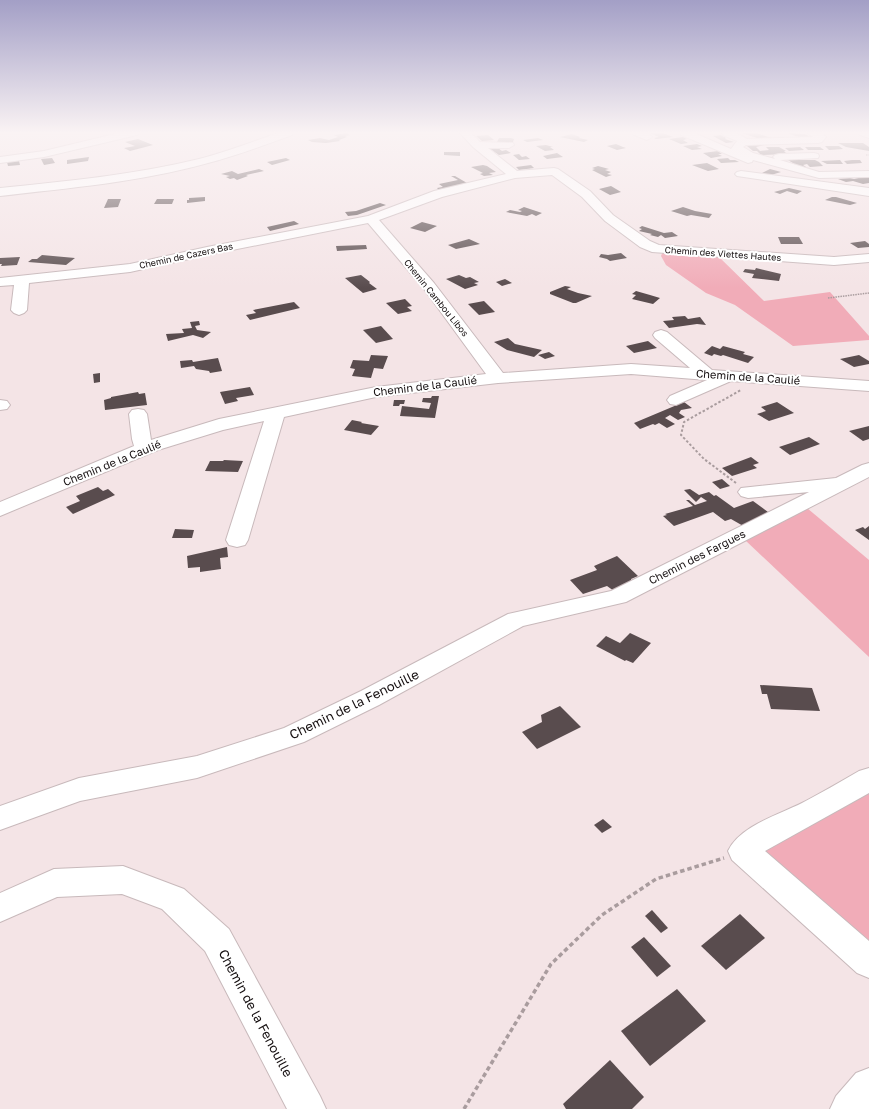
<svg xmlns="http://www.w3.org/2000/svg" width="869" height="1109" font-family="'Golos Text',sans-serif">
<style>
.green{fill:#f1acb8}
.building{fill:#594c4e}
.lines{fill:none;stroke-linecap:round;stroke-linejoin:round}
.minor-casing{stroke:#c8b9bb;stroke-width:2}
.major-casing{stroke:#c8b9bb;stroke-width:2}
.path-far2{stroke:#a99c9e;stroke-width:1.5;stroke-dasharray:1.5 1;stroke-linecap:butt}
.path-far1{stroke:#a99c9e;stroke-width:2;stroke-dasharray:2.5 2;stroke-linecap:butt}
.path{stroke:#a99c9e;stroke-width:3.5;stroke-dasharray:4.5 3;stroke-linecap:butt}
.minor{fill:#fff;fill-rule:evenodd}
.major{fill:#fff;fill-rule:evenodd}
.labels{text-anchor:middle;stroke-width:4;stroke-linejoin:round;paint-order:stroke}
.far-street-label{font-size:9px;fill:#150f10;stroke:#fff}
.street-label{font-size:11px;fill:#150f10;stroke:#fff}
.near-street-label{font-size:13px;fill:#150f10;stroke:#fff}
</style>
<rect width="100%" height="100%" fill="#f4e4e6"/>
<g class="green">
<path d="M663,251l55,5 46,45 66,-9 39,44v4l-76,6 -58,-41 -29,-12 -40,-28 -5,-9z"/>
<path d="M807,508l62,52v97l-124,-117z"/>
<path d="M869,789v159l-102,-88 -3,-11z"/>
</g>
<g class="building">
<path d="M346,133l4,2 -5,1 2,1 -8,3 1,1 -14,2 -14,-1 -4,-2 12,-2 9,2 9,-3 -4,-2z"/>
<path d="M650,133h13l10,4 -17,2 -2,-1 5,-1z"/>
<path d="M742,133h14l16,5h-15z"/>
<path d="M787,133l18,1 5,3 -8,1z"/>
<path d="M572,134l8,3 -1,1 9,2 -4,2 -24,-5z"/>
<path d="M488,135l6,5 -12,1 -6,-5z"/>
<path d="M721,135l5,3 -1,1 9,3 -8,1 -13,-7z"/>
<path d="M683,137l4,2 -4,1 5,3 -7,1 -12,-5z"/>
<path d="M499,138h12l3,1 -1,3h-16z"/>
<path d="M538,138l5,2 -16,2 -4,-2z"/>
<path d="M138,139l15,6 -23,6 -6,-3 11,-2 -10,-4z"/>
<path d="M838,143h25l6,4v4l-23,-4z"/>
<path d="M616,144l7,3 3,1 -9,2 -10,-4z"/>
<path d="M697,144l5,2 -5,1 5,2 -10,1 -9,-4z"/>
<path d="M747,144h17v1l-8,2 4,4 9,-1 -3,-3h13l7,4h-2l3,3 -26,1 -4,-4h-4l-6,-5h3z"/>
<path d="M546,145l7,2h-3l4,3 -9,1 -9,-5z"/>
<path d="M825,146h14l4,3 -14,1z"/>
<path d="M800,147l4,3 -15,1 -4,-3z"/>
<path d="M805,147h15l4,3h-16z"/>
<path d="M498,148l4,3 4,-1 5,3 -12,2 -9,-6z"/>
<path d="M718,151l4,3h-4l4,2 -11,2 -8,-5z"/>
<path d="M444,152h16v4l-16,-1z"/>
<path d="M557,153l6,4 -16,2 -4,-3z"/>
<path d="M519,154l3,3 4,-1 4,3 -11,1 -6,-5z"/>
<path d="M89,157l-1,4 -21,3v-4z"/>
<path d="M52,158l3,5 -11,2 -3,-6z"/>
<path d="M286,158l4,2 -18,5 -5,-3z"/>
<path d="M728,158l2,2h5l4,2 -18,1 -4,-4z"/>
<path d="M788,160h27l4,2 4,4 -13,1 -3,-3 -4,1 3,2h-7z"/>
<path d="M840,160l3,4h-16l-6,-3z"/>
<path d="M852,160h8l2,3 -15,1 -3,-3z"/>
<path d="M19,161l1,4 -12,1 -1,-4z"/>
<path d="M707,163l12,6 -11,2 -16,-6z"/>
<path d="M483,165l4,1 9,6 -7,1 4,2 -9,1 -4,-2 3,-1 -12,-6z"/>
<path d="M531,165l3,3 -15,2 -3,-3z"/>
<path d="M598,166l11,3 -4,1 6,2 -4,2 5,1 -6,2 -14,-7 3,-1 -3,-1z"/>
<path d="M259,169l5,2 -18,4 2,1 -11,4 -3,-2 -4,1 -4,-2 4,-1 -9,-2 11,-3 6,3z"/>
<path d="M770,169l11,3 -10,3 -9,-2z"/>
<path d="M451,176h4l12,7 -5,1 2,2h-12l2,1 -15,3 -2,-2 6,-1 -4,-3 19,-4z"/>
<path d="M863,177h6v6l-6,1 -10,-3 -7,1 -8,-3 12,-1 4,1z"/>
<path d="M611,186l10,6 -11,3 -11,-6z"/>
<path d="M789,188l13,3 -5,3 -10,-3 -7,3 -6,-2z"/>
<path d="M205,197v4l-18,2v-3h2v-2z"/>
<path d="M832,197h4l21,6 -7,2 -25,-5z"/>
<path d="M108,199h13l-3,8 -14,1z"/>
<path d="M157,199h17l-2,5h-18z"/>
<path d="M380,203l6,2 -29,10 -9,1 -3,-4 11,-1z"/>
<path d="M524,207l18,6 -6,3 -4,-2 -5,2 -21,-4 4,-2 10,2 2,-1 -4,-1z"/>
<path d="M683,207l12,4 17,3 -3,4 -18,-3 -4,1 -16,-5z"/>
<path d="M294,221l5,3 -29,7 -3,-4z"/>
<path d="M422,222l15,4 -12,6 -15,-4z"/>
<path d="M642,226l22,7 8,-1 6,4 -13,2 -4,-3 -3,2 -8,-2 2,-1 -13,-3 3,-2 -3,-1z"/>
<path d="M778,237h21l4,7h-22z"/>
<path d="M469,239l11,5 -24,5 -8,-4z"/>
<path d="M865,241l4,3v3l-11,1 -8,-5z"/>
<path d="M366,245l1,4 -30,2 -1,-5z"/>
<path d="M621,253l6,5 -17,3 -3,-2 -8,-2 2,-3 7,1z"/>
<path d="M42,255l33,3 -9,7 -38,-3 4,-3h5z"/>
<path d="M20,257l-3,8 -16,1 1,-2h-2v-6z"/>
<path d="M756,268l25,6 -2,7 -27,-3 2,-4 -11,-2 2,-3 10,1z"/>
<path d="M361,275l9,7 -1,1 8,6 -14,4 -18,-15z"/>
<path d="M459,275l7,3 4,-1 9,5 -5,1 4,2 -13,4 -19,-10z"/>
<path d="M505,279l7,4 -10,3 -6,-4z"/>
<path d="M565,286l6,1 -4,2 11,4 14,3 -16,7h-3l-23,-9v-2z"/>
<path d="M636,291l14,4 10,3 -7,6 -21,-5 4,-4 -4,-1z"/>
<path d="M405,299l7,7 -5,1 5,4 -14,3 -12,-11z"/>
<path d="M484,301l11,11 -16,3 -11,-11z"/>
<path d="M294,302l6,6 -50,12 -4,-5 10,-2 -3,-3z"/>
<path d="M685,316l3,3 12,-2 6,8 -9,-1 -28,4 -6,-7 11,-1 -2,-3z"/>
<path d="M199,321l1,4 -5,1 2,4 14,2 -8,6 -10,-3 -25,6 -2,-7 18,-1 -2,-4 10,-1 -2,-6z"/>
<path d="M381,326l12,13 -17,4 -13,-13z"/>
<path d="M508,338l7,6 27,6 -8,7 -27,-7 -13,-8z"/>
<path d="M648,341l9,7 -23,5 -8,-7z"/>
<path d="M712,346l8,3 3,-3 22,6 -2,2 11,3 -6,6 -25,-8 -2,1 -7,-2 -2,2 -8,-3z"/>
<path d="M549,352l6,4 -10,3 -7,-4z"/>
<path d="M371,355l17,1 -5,13 -9,-1 -3,10 -19,-2 3,-7 -5,-1 3,-8 16,1z"/>
<path d="M859,355l10,6v3l-15,3 -14,-8z"/>
<path d="M218,358l4,13 -12,2 -1,-2 -13,-2 -2,-3 -13,2 -1,-7 12,-1 1,2z"/>
<path d="M100,373v9l-6,1 -1,-9z"/>
<path d="M250,387l4,8 -18,3 2,3 -13,3 -5,-12z"/>
<path d="M138,392l1,2 6,-1 2,12 -42,5 -1,-10 7,-2v-1z"/>
<path d="M432,396h7l-4,22 -35,-2 2,-10 27,3 2,-6 -9,-1 1,-4h8z"/>
<path d="M394,400h11l-1,4h-4l-1,2h-6z"/>
<path d="M684,402l8,6 -11,2 -2,3 6,4 -7,3 -8,-5 -5,3 10,6 -8,4 -8,-5 -4,2 -2,-1 -13,5 -6,-6z"/>
<path d="M777,402l17,11 -25,8 -12,-7 9,-3 -5,-4z"/>
<path d="M352,420l10,2 -1,1 18,3 -8,9 -27,-5z"/>
<path d="M869,426v13l-6,2 -14,-10z"/>
<path d="M809,437l11,7 -30,11 -11,-8z"/>
<path d="M751,457l8,6 -6,2 4,3 -25,8 -10,-8z"/>
<path d="M224,460l19,1 -5,11 -33,-1 5,-10h13z"/>
<path d="M722,479l8,7 -10,3 -8,-7z"/>
<path d="M98,487l5,4 5,-2 7,6 -42,19 -7,-7 14,-6 -4,-5z"/>
<path d="M690,489l9,6 10,-3 5,4 2,-1 18,13 19,-7 15,11v3l-23,12 -14,-8 -6,2 -12,-9 -39,14 -11,-10 4,-1 -2,-1 28,-8 -7,-6h3l6,5 12,-4 -6,-4 -5,5 -12,-12z"/>
<path d="M869,526v14l-14,-10 8,-3 2,2z"/>
<path d="M175,529l19,1 -2,8h-20z"/>
<path d="M227,547l1,10 -8,1 1,11 -21,3v-5l-12,1 -1,-12z"/>
<path d="M617,556l21,20 -7,3 1,5 -18,7 -7,-5 -24,8 -13,-14 27,-10 -3,-4z"/>
<path d="M630,633l21,10 -18,20 -7,-3 -1,1 -29,-15 10,-10 14,7z"/>
<path d="M760,685l52,3 8,23 -49,-2 -4,-15h-5z"/>
<path d="M560,706l21,21 -44,22 -15,-17 20,-10 -1,-7z"/>
<path d="M603,819l9,8 -10,6 -8,-8z"/>
<path d="M652,910l16,18 -7,5 -16,-17z"/>
<path d="M740,914l25,24 -39,32 -25,-24z"/>
<path d="M644,937l27,29 -14,11 -26,-30z"/>
<path d="M677,989l29,32 -56,45 -29,-35z"/>
<path d="M610,1060l34,37 -12,12h-66l-3,-5z"/>
</g>
<g class="lines">
<defs>
<g id="minor">
<path d="M119,133h19l-1,2 -93,22 -44,6v-6l44,-6z"/>
<path d="M278,133h15l-1,2c-28,10 -56,21 -84,28 -68,19 -139,25 -208,33v-8c67,-7 134,-13 199,-29 27,-7 53,-17 79,-26z"/>
<path d="M460,133h11l9,9 33,1 1,2 -5,3h-21l29,23 37,-3 4,1 32,22 23,24 37,26 9,4 175,12 35,-3v8l-35,3 -182,-13 -12,-5 -35,-26 -23,-24 -30,-22 -37,3 -73,19 -63,23 55,63 69,90 128,-9 59,4 -35,-30 -2,-3 2,-3 6,-2 6,2 45,38 157,11v10l-138,-10 -55,24 -6,-1 -3,-4 3,-4 37,-16 -76,-6 -133,9 -122,14 -92,20 -36,123 -3,5 -8,2 -8,-2 -3,-5 38,-119 -41,9 -65,20 -158,66v-14l134,-56 -2,-7 -3,-25 3,-4 6,-1 6,1 3,4 4,26 68,-21 157,-32 110,-13 -62,-85 -56,-66 -161,32 -77,17 -101,11 -2,27 -3,3 -5,2 -5,-2 -3,-3 3,-25 -14,1v-8l130,-14 77,-17 161,-31 66,-25 72,-17 -33,-27z"/>
<path d="M633,133h14l5,4 -5,3 -13,-5z"/>
<path d="M680,133h14l37,16 6,-8 -14,-6 -1,-2h14l11,6 66,-2 -5,-4h13l5,4 -4,5 -4,1 -72,2 -3,2 10,6 22,6 -2,-2 2,-2 4,-1 35,-1 4,1 1,2 -1,2 -38,2 39,12 50,-1v6l-50,1 -66,-18 -1,2 -4,1 -67,-28z"/>
<path d="M741,171l128,17v8l-132,-20 -2,-2 2,-2z"/>
<path d="M0,400l7,1 3,4 -3,4 -7,1z"/>
<path d="M869,463v14l-243,125 -103,24 -144,79 -75,37 -107,36 -117,23 -80,29v-24l79,-28 118,-22 87,-28 77,-37 147,-77 103,-23 198,-99 -61,6 -7,-2 -3,-4 3,-4 95,-10 26,-13z"/>
<path d="M869,768v25l-104,58 104,90v37l-12,-5 -125,-113 -4,-9c12,-25 50,-36 74,-48 19,-10 38,-21 57,-32z"/>
<path d="M123,866l61,23 45,40 91,167 6,13h-39l-82,-158 -43,-42 -40,-15 -65,3 -57,25v-29l54,-24z"/>
</g>
<g id="major">
<path d="M859,133h10v5l-9,-3z"/>
<path d="M869,1068v41h-39l6,-13 20,-23z"/>
</g>
</defs>
<use href="#minor" class="minor-casing"/>
<use href="#major" class="major-casing"/>
<g class="path-far2">
<path d="M866,155h3"/>
<path d="M828,298l41,-5"/>
</g>
<path class="path-far1" d="M736,483l-32,-24 -23,-24 3,-13 57,-32"/>
<path class="path" d="M464,1109l87,-145 51,-49 54,-36 68,-21"/>
<use href="#minor" class="minor"/>
<use href="#major" class="major"/>
</g>
<linearGradient id="sky" x2="0" y2="1"><stop stop-color="#a39fc6"/><stop offset="0.46" stop-color="#faf3f4"/><stop offset="1" stop-color="#faf3f4" stop-opacity="0"/></linearGradient>
<rect width="869" height="288" fill="url(#sky)"/>
<g class="labels">
<g class="far-street-label">
<text transform="translate(723 254) rotate(4)" y="3">Chemin des Viettes Hautes</text>
<text transform="translate(186 256) rotate(-12)" y="3">Chemin de Cazers Bas</text>
<text transform="translate(436 298) rotate(51)" y="3">Chemin Cambou Libos</text>
</g>
<g class="street-label">
<text transform="translate(748 377) rotate(4)" y="4">Chemin de la Caulié</text>
<text transform="translate(425 386) rotate(-7)" y="4">Chemin de la Caulié</text>
<text transform="translate(112 463) rotate(-22)" y="4">Chemin de la Caulié</text>
<text transform="translate(697 557) rotate(-27)" y="4">Chemin des Fargues</text>
</g>
<g class="near-street-label">
<text transform="translate(354 704) rotate(-26)" y="5">Chemin de la Fenouille</text>
<text transform="translate(256 1013) rotate(62)" y="5">Chemin de la Fenouille</text>
</g>
</g>
</svg>
